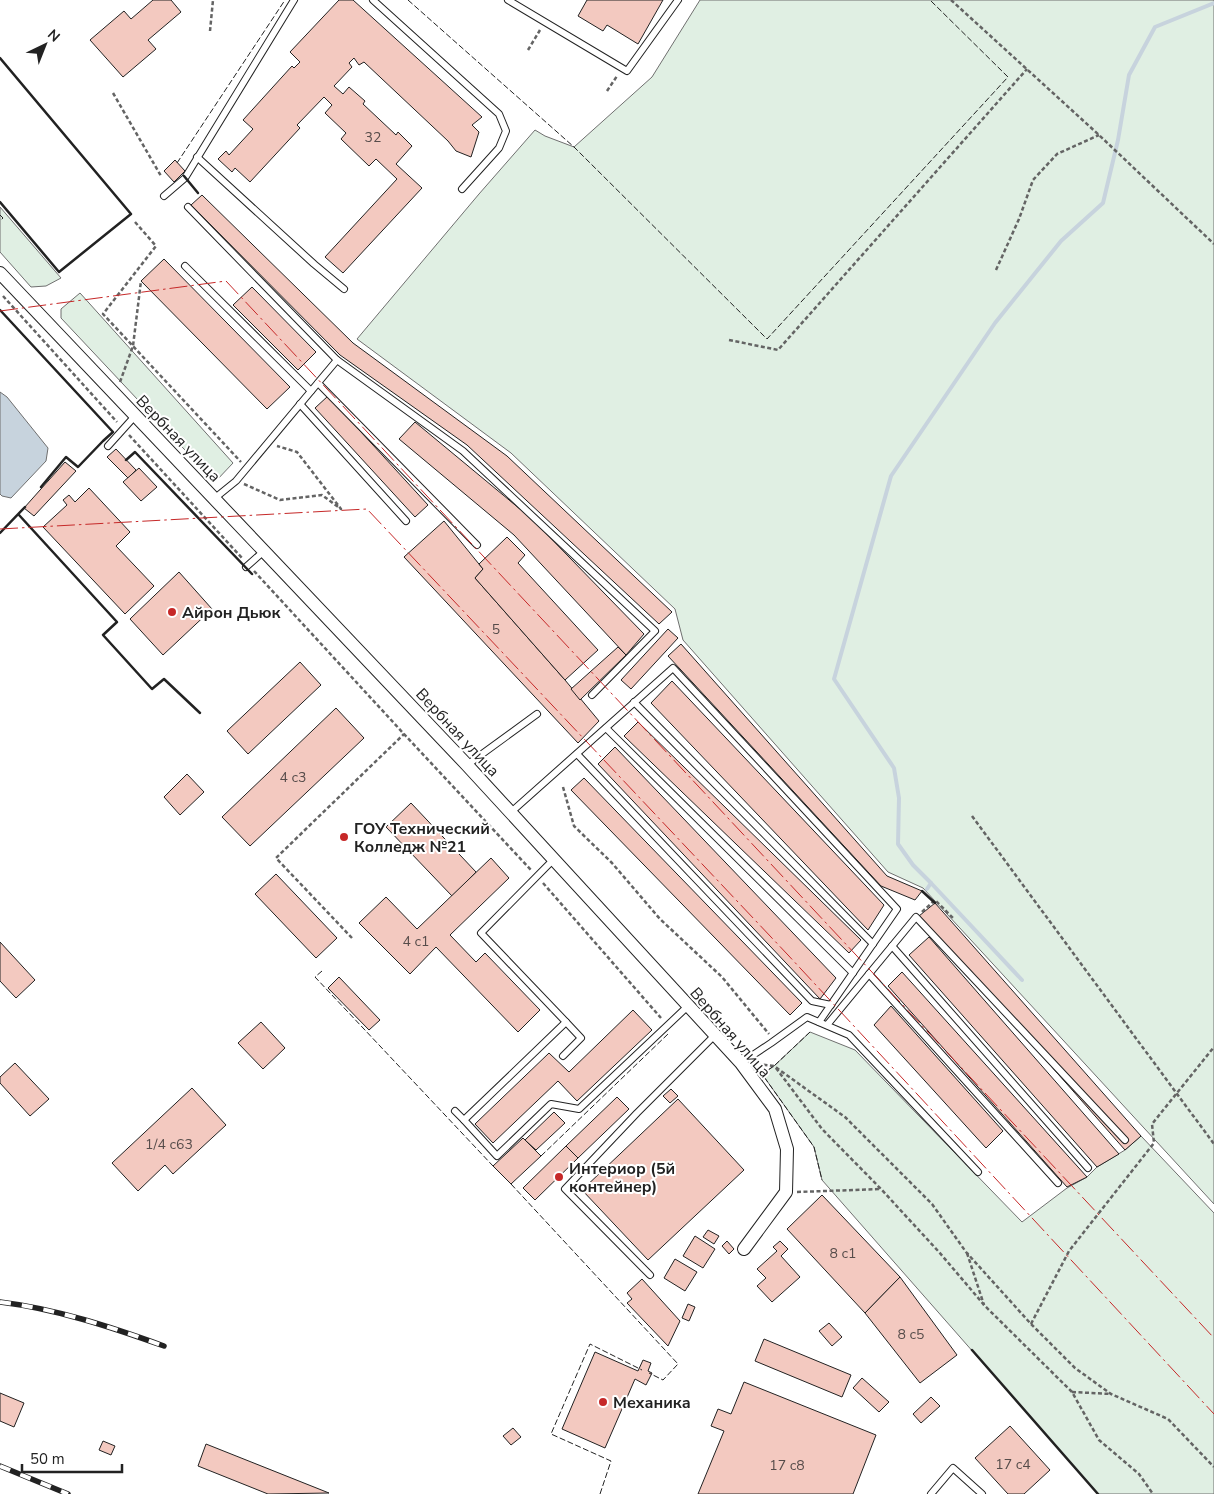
<svg xmlns="http://www.w3.org/2000/svg" width="1214" height="1494" font-family="'Nunito Sans',sans-serif">
  <style>
    .green { fill: #e0efe3; stroke: #6f6f6f }
    .water { fill: #c7d3dd; stroke: #6f6f6f }
    .lines { fill: none; stroke-linecap: round; stroke-linejoin: round }
    .stream { stroke: #c7d3dd; stroke-width: 4 }
    .building { fill: #f3c9c0; stroke: #222 }
    .lane-casing { stroke: #222; stroke-width: 8 }
    .street-casing { stroke: #222; stroke-width: 14 }
    .path { stroke: #646464; stroke-width: 2.5; stroke-dasharray: 4 2.5; stroke-linecap: butt }
    .lane { stroke: #fff; stroke-width: 6 }
    .street { stroke: #fff; stroke-width: 12 }
    .rail-casing { stroke: #222; stroke-width: 5.5 }
    .rail { stroke: #fff; stroke-width: 4; stroke-dasharray: 11; stroke-linecap: butt }
    .fence { stroke: #222; stroke-width: 1; stroke-dasharray: 6 2.5; stroke-linecap: butt }
    .wall { stroke: #222; stroke-width: 2.5 }
    .power { stroke: #c62828; stroke-width: 1; stroke-dasharray: 18 4 2.5 4; stroke-linecap: butt }
    .poi-dot { fill: #c62828; stroke: #fff; stroke-width: 2 }
    .labels { text-anchor: middle; stroke-width: 4; stroke-linejoin: round; paint-order: stroke }
    .number-label { font-size: 14px; fill: #564c4a }
    .street-label { font-size: 16px; fill: #222; stroke: #fff }
    .poi-label { font-size: 16px; font-weight: bold; fill: #222; stroke: #fff; text-anchor: start }
  </style>
  <rect width="100%" height="100%" fill="#fff"/>
  <g class="green">
    <polygon points="700,0 1214,0 1214,1204 923,888 888,872 683,640 675,609 511,453 357,339 479,194 535,130 545,136 574,147 652,77"/>
    <polygon points="0,207 61,278 46,286 31,287 0,252"/>
    <polygon points="80,293 233,463 215,482 61,318 61,309"/>
    <polygon points="810,1032 855,1050 1022,1222 1067,1188 1087,1177 1097,1167 1125,1150 1141,1136 1214,1213 1214,1494 1098,1494 822,1180 814,1147 762,1074 774,1066"/>
  </g>
  <polygon class="water" points="0,392 7,397 48,448 46,461 11,498 2,496 0,494"/>
  <g class="lines">
    <g class="stream">
      <polyline points="931,883 1022,980"/>
      <polyline points="927,889 931,883 913,865 898,844 899,798 894,768 834,679 891,476 995,323 1061,241 1103,203 1118,140 1129,75 1155,27 1214,3"/>
    </g>
  </g>
  <g class="building">
    <polygon points="153,0 171,0 181,12 148,40 156,49 123,77 90,40 124,11 131,19"/>
    <polygon points="339,0 353,0 482,117 472,125 479,132 471,157 456,151 448,141 364,62 359,65 354,58 349,63 352,67 334,86 343,94 349,87 365,101 363,104 396,135 398,132 412,146 396,164 422,188 343,273 325,257 397,179 376,159 369,166 341,139 346,133 325,113 332,105 324,97 297,125 300,128 250,182 235,168 232,172 218,159 226,151 229,155 253,129 243,120 292,66 294,68 300,62 290,52"/>
    <polygon points="587,0 663,0 638,44 607,25 603,31 578,16"/>
    <polygon points="175,160 185,171 174,182 164,171"/>
    <polygon points="202,195 353,343 507,456 672,612 659,624 467,445 340,355 191,205"/>
    <polygon points="164,259 290,387 267,409 141,281"/>
    <polygon points="252,287 316,352 298,370 233,305"/>
    <polygon points="328,396 428,505 415,517 315,408"/>
    <polygon points="415,422 532,519 644,634 626,655 514,535 399,439"/>
    <polygon points="116,449 136,470 128,478 107,457"/>
    <polygon points="65,462 76,471 34,516 24,508"/>
    <polygon points="139,468 157,487 141,501 123,482"/>
    <polygon points="89,488 130,532 116,546 154,586 125,614 43,527 67,505 63,500 69,495 75,502"/>
    <polygon points="444,521 483,569 475,578 565,680 599,721 578,743 404,557"/>
    <polygon points="507,537 525,555 518,563 598,650 565,680 475,578 483,569 479,564"/>
    <polygon points="179,572 212,609 163,655 130,619"/>
    <polygon points="668,629 678,638 631,689 621,680"/>
    <polygon points="681,644 887,876 922,891 915,900 881,886 668,656"/>
    <polygon points="618,647 626,655 580,700 571,689"/>
    <polygon points="300,662 321,685 248,754 227,731"/>
    <polygon points="672,681 884,905 868,930 651,703"/>
    <polygon points="336,708 364,738 250,846 222,817"/>
    <polygon points="638,722 861,940 849,953 624,736"/>
    <polygon points="615,747 836,978 820,999 598,764"/>
    <polygon points="187,774 204,792 180,815 164,797"/>
    <polygon points="584,778 802,1003 790,1015 571,790"/>
    <polygon points="411,803 476,872 452,896 386,827"/>
    <polygon points="491,858 509,878 450,935 476,962 485,953 540,1010 518,1032 436,947 410,974 359,923 386,897 417,929"/>
    <polygon points="276,874 337,938 316,958 255,894"/>
    <polygon points="935,903 1141,1136 1125,1150 919,916"/>
    <polygon points="929,937 1119,1154 1097,1167 909,955"/>
    <polygon points="0,942 35,980 16,998 0,981"/>
    <polygon points="902,972 1087,1177 1067,1187 888,986"/>
    <polygon points="339,977 380,1020 369,1030 328,988"/>
    <polygon points="891,1006 1003,1131 986,1148 874,1025"/>
    <polygon points="633,1010 652,1030 577,1101 558,1081 493,1143 475,1124 549,1053 569,1072"/>
    <polygon points="261,1022 285,1048 263,1069 238,1043"/>
    <polygon points="15,1063 49,1099 30,1116 0,1083 0,1077"/>
    <polygon points="192,1088 226,1125 173,1174 165,1165 138,1191 112,1163"/>
    <polygon points="671,1089 678,1096 670,1103 663,1096"/>
    <polygon points="617,1097 629,1109 578,1158 566,1146"/>
    <polygon points="678,1099 744,1170 648,1260 582,1190"/>
    <polygon points="554,1112 565,1123 536,1150 525,1140"/>
    <polygon points="523,1138 541,1156 511,1184 493,1166"/>
    <polygon points="566,1146 578,1158 535,1200 523,1188"/>
    <polygon points="822,1195 900,1277 865,1313 787,1229"/>
    <polygon points="708,1230 719,1236 714,1244 703,1237"/>
    <polygon points="695,1236 715,1249 703,1268 683,1256"/>
    <polygon points="727,1241 734,1249 729,1254 722,1246"/>
    <polygon points="780,1241 788,1249 781,1256 800,1277 772,1302 757,1286 766,1278 757,1269 777,1251 773,1247"/>
    <polygon points="675,1259 697,1272 685,1291 664,1278"/>
    <polygon points="900,1277 957,1355 920,1383 865,1313"/>
    <polygon points="642,1279 680,1321 668,1346 627,1303 632,1299 627,1293"/>
    <polygon points="688,1304 695,1307 689,1321 682,1318"/>
    <polygon points="829,1323 842,1337 832,1346 819,1331"/>
    <polygon points="764,1339 851,1375 842,1397 755,1361"/>
    <polygon points="595,1352 638,1371 643,1360 651,1363 648,1371 652,1373 646,1385 635,1379 605,1448 562,1429"/>
    <polygon points="862,1378 889,1402 879,1412 853,1388"/>
    <polygon points="744,1382 876,1435 853,1494 698,1494 724,1431 711,1426 718,1409 731,1414"/>
    <polygon points="0,1393 24,1403 14,1427 0,1421"/>
    <polygon points="931,1397 940,1406 921,1423 913,1414"/>
    <polygon points="1010,1426 1050,1470 1024,1494 1008,1494 975,1458"/>
    <polygon points="513,1428 521,1437 511,1445 503,1436"/>
    <polygon points="103,1441 115,1446 111,1455 99,1450"/>
    <polygon points="206,1444 329,1493 268,1494 198,1466"/>
  </g>
  <g class="lines">
    <defs>
      <g id="lane">
        <polyline points="373,0 499,114 506,131 499,148 462,189"/>
        <polyline points="508,0 627,71 678,0"/>
        <polyline points="197,157 314,264 344,289"/>
        <polyline points="164,196 185,178 294,0"/>
        <polyline points="188,207 337,360"/>
        <polyline points="185,266 311,391"/>
        <polyline points="318,383 477,545"/>
        <polyline points="300,404 406,521"/>
        <polyline points="108,446 135,416"/>
        <polyline points="215,498 236,481 337,360 463,451 655,631 592,695"/>
        <polyline points="246,567 264,551"/>
        <polyline points="634,702 873,944"/>
        <polyline points="606,728 853,973"/>
        <polyline points="577,754 812,1001 831,1005"/>
        <polyline points="467,765 537,714"/>
        <polyline points="510,813 673,668 897,909 819,1022"/>
        <polyline points="553,860 481,933 566,1022 464,1120 497,1156 551,1104 579,1109 688,1006"/>
        <polyline points="892,946 1088,1168"/>
        <polyline points="869,974 1058,1183"/>
        <polyline points="827,1025 916,917 1125,1140"/>
        <polyline points="563,1056 581,1038 566,1022"/>
        <polyline points="741,1063 771,1043 807,1017 849,1035 978,1172"/>
        <polyline points="455,1111 464,1120"/>
        <polyline points="650,1275 565,1189 637,1113 715,1035"/>
        <polyline points="931,1494 953,1468 982,1494"/>
      </g>
      <polyline id="street" points="0,273 467,765 741,1063 775,1109 787,1149 786,1192 744,1249"/>
    </defs>
    <use href="#lane" class="lane-casing"/>
    <use href="#street" class="street-casing"/>
    <g class="path">
      <polyline points="951,0 1099,135 1214,244"/>
      <polyline points="210,31 213,0"/>
      <polyline points="528,50 540,30"/>
      <polyline points="607,91 617,76"/>
      <polyline points="113,93 161,176"/>
      <polyline points="135,222 156,246 103,314 241,462"/>
      <polyline points="996,270 1019,219 1033,180 1057,154 1099,135"/>
      <polyline points="3,296 117,422"/>
      <polyline points="729,340 778,350 1027,69"/>
      <polyline points="120,382 133,346 141,281"/>
      <polyline points="129,435 242,558"/>
      <polyline points="244,484 280,500 322,495 341,509 297,452 277,446"/>
      <polyline points="254,571 404,734 531,870"/>
      <polyline points="563,787 574,826 612,863 660,919 722,977 769,1034"/>
      <polyline points="972,816 1214,1144"/>
      <polyline points="543,883 661,1018"/>
      <polyline points="922,912 935,900 953,918 954,916"/>
      <polyline points="352,938 276,858 404,734"/>
      <polyline points="757,1064 774,1066 845,1117 932,1204 966,1252 1031,1324 1075,1368 1111,1394 1168,1419 1214,1467"/>
      <polyline points="776,1068 822,1129 881,1189 939,1252 985,1306 1072,1392 1099,1440 1139,1474 1153,1494"/>
      <polyline points="797,1192 881,1189"/>
      <polyline points="967,1253 984,1305"/>
      <polyline points="1031,1324 1069,1251 1154,1143 1152,1124 1214,1047"/>
      <polyline points="1072,1392 1111,1394"/>
    </g>
    <use href="#lane" class="lane"/>
    <use href="#street" class="street"/>
    <defs>
      <g id="rail">
        <path d="M0,1302C57,1309 111,1327 164,1346"/>
        <polyline points="0,1466 68,1494"/>
      </g>
    </defs>
    <use href="#rail" class="rail-casing"/>
    <use href="#rail" class="rail"/>
    <g class="fence">
      <polyline points="408,0 574,147 767,339 1008,77 930,0"/>
      <polyline points="177,163 285,0"/>
      <polyline points="0,215 3,218 0,221"/>
      <polyline points="322,971 315,977 493,1166"/>
      <polyline points="810,1032 774,1066 762,1074 814,1147 822,1180"/>
      <polyline points="541,1156 668,1034"/>
      <polyline points="511,1184 678,1364 663,1380 649,1373"/>
      <polyline points="600,1494 611,1461 551,1434 590,1344 642,1370"/>
    </g>
    <g class="wall">
      <polyline points="0,58 131,214 59,272 0,202"/>
      <polyline points="184,176 198,193"/>
      <polyline points="0,310 113,432 103,441 78,467 66,457 41,487"/>
      <polyline points="126,460 135,452 252,574"/>
      <polyline points="19,515 117,622 103,635 152,689 164,679 200,713"/>
      <polyline points="0,533 25,507"/>
      <polyline points="922,891 935,903"/>
      <polyline points="972,1350 1098,1494"/>
    </g>
    <g class="power">
      <polyline points="0,311 226,281 1214,1338"/>
      <polyline points="0,529 367,509 788,955 1214,1414"/>
    </g>
  </g>
  <g class="poi-dot">
    <circle cx="172" cy="612" r="5"/>
    <circle cx="344" cy="837" r="5"/>
    <circle cx="559" cy="1177" r="5"/>
    <circle cx="603" cy="1402" r="5"/>
  </g>
  <g class="labels">
    <g class="number-label">
      <text x="373" y="142">32</text>
      <text x="496" y="634">5</text>
      <text x="293" y="782">4 с3</text>
      <text x="416" y="946">4 с1</text>
      <text x="169" y="1149">1/4 с63</text>
      <text x="843" y="1258">8 с1</text>
      <text x="911" y="1339">8 с5</text>
      <text x="1013" y="1469">17 с4</text>
      <text x="787" y="1470">17 с8</text>
    </g>
    <g class="street-label">
      <text transform="translate(179 438) rotate(46)" y="6">Вербная улица</text>
      <text transform="translate(458 732) rotate(47)" y="6">Вербная улица</text>
      <text transform="translate(731 1032) rotate(49)" y="6">Вербная улица</text>
    </g>
    <g class="poi-label">
      <text x="182" y="618">Айрон Дьюк</text>
      <text x="354" y="834">ГОУ Технический<tspan x="354" dy="18">Колледж №21</tspan></text>
      <text x="569" y="1174">Интериор (5й<tspan x="569" dy="18">контейнер)</tspan></text>
      <text x="613" y="1408">Механика</text>
    </g>
  </g>
  <g transform="translate(45 45) rotate(43)" stroke="#ffffff" stroke-width="4" paint-order="stroke">
  <path d="M0-4L9 19L0 12L-9 19Z" fill="#222222"/>
  <text y="-8" font-size="14" font-weight="bold" text-anchor="middle" fill="#222222">N</text>
  </g>
  <path d="M22 1464v8h100v-8" fill="none" stroke="#222222" stroke-width="2.5"/>
  <text x="30" y="1464" font-size="15" fill="#222222" stroke="#ffffff" stroke-width="4" paint-order="stroke">50 m</text>
</svg>
